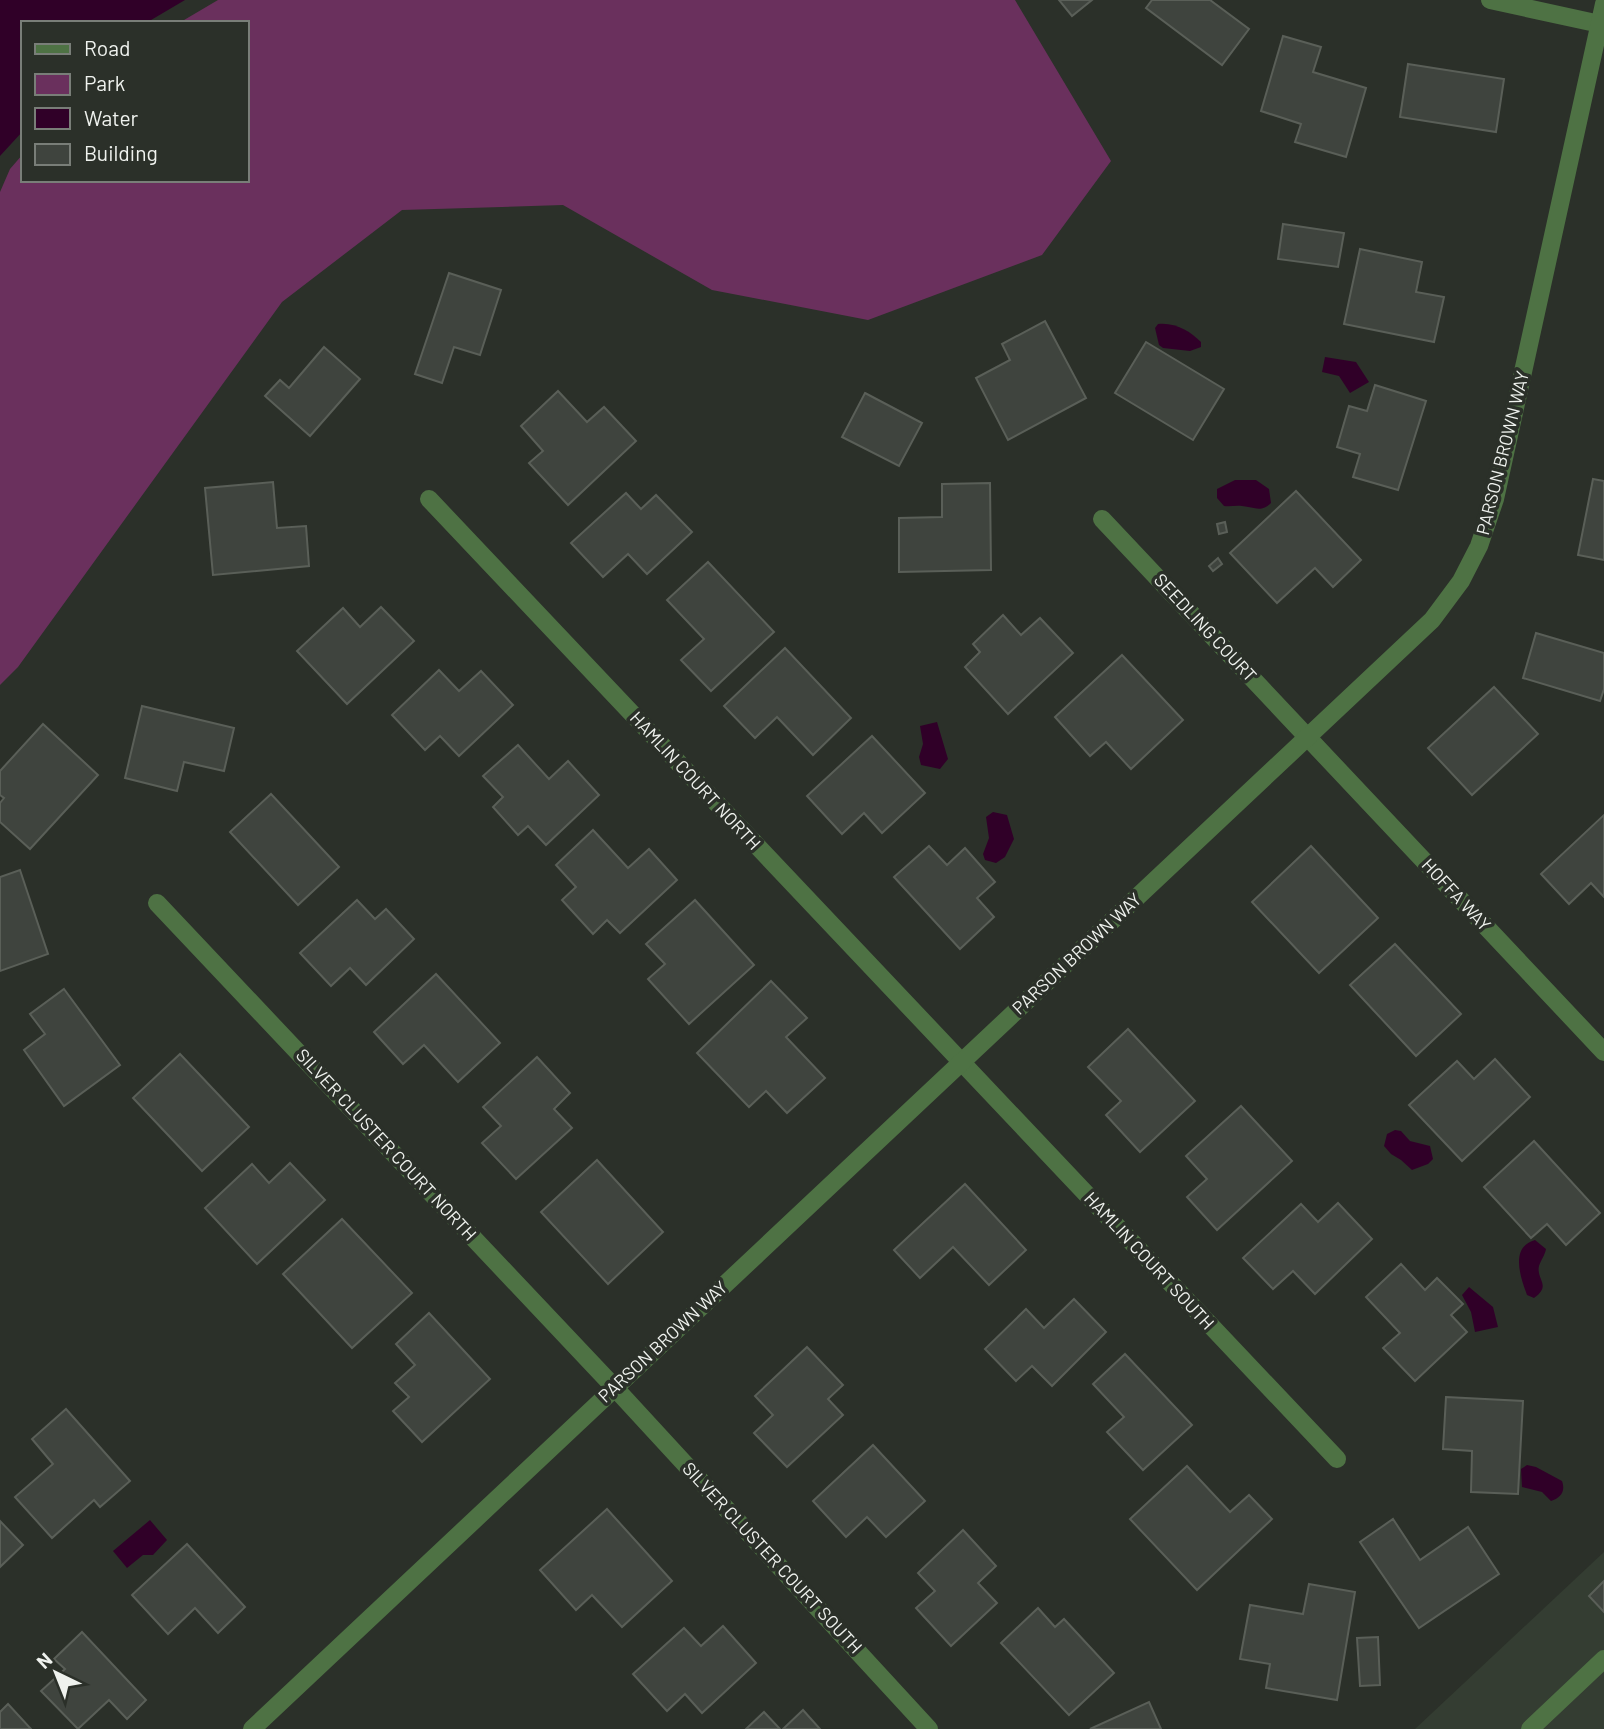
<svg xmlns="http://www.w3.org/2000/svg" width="1604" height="1729" font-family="Barlow,sans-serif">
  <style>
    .built { fill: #343d32 }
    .green { fill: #6a305d }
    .water { fill: #300028 }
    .building { fill: #3f443e; stroke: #5a5f58; stroke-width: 2 }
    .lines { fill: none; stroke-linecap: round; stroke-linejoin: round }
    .minor { stroke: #4e7244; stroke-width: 18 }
    .labels { text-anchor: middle; stroke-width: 7; stroke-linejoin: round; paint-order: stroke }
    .street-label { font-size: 18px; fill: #eff2ee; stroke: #2b3029 }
  </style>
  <rect width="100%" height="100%" fill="#2b3029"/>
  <polygon class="built" points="1604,1552 1604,1729 1415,1729"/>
  <polygon class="green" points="218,0 1015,0 1111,161 1042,255 868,320 712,290 563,205 402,210 282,302 18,667 0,685 0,192 10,169 23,154 23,180 247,180 247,23 179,23"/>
  <g class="water">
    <polygon points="0,0 185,0 146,23 23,23 23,131 0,156"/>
    <path d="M1158,324C1175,322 1190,331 1201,342V347L1190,351L1163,348L1159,345L1155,328Z"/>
    <polygon points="1325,357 1356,362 1369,382 1350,393 1339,376 1322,372"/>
    <path d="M1235,480H1256L1269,489L1271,503C1261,513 1254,507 1242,506C1236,505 1230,507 1224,506L1217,498V489Z"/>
    <polygon points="937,722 948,759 940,769 921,765 919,757 923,744 920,726"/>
    <polygon points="993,812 1007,815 1014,839 1005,857 996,863 985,860 983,854 989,838 986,817"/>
    <polygon points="1395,1130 1401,1131 1410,1141 1430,1146 1433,1159 1428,1164 1412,1170 1401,1160 1391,1154 1384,1146 1387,1134"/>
    <path d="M1535,1240L1546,1249C1545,1255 1541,1260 1539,1266C1536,1280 1552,1285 1534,1298L1527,1295C1520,1276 1510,1247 1535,1240Z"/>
    <polygon points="1469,1287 1493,1307 1498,1327 1475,1332 1471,1312 1462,1295"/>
    <path d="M1527,1465L1536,1467L1562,1481C1566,1492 1560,1498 1551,1501L1542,1492L1522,1487L1521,1469Z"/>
    <polygon points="150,1520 167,1540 153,1555 143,1555 127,1568 113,1551"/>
  </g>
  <g class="building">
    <polygon points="1059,0 1092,0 1072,16"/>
    <polygon points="1152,0 1210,0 1249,29 1222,65 1146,8"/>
    <polygon points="1283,36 1321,47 1313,72 1366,88 1346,157 1295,142 1301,124 1261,111"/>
    <polygon points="1408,64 1504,79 1496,132 1400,117"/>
    <polygon points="1283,224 1344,233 1338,267 1278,259"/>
    <polygon points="1360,249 1422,262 1416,292 1444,297 1434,342 1344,324"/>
    <polygon points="449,273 501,290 480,355 454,347 442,383 415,374"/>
    <polygon points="1045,321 1086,398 1008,440 976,378 1010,360 1002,344"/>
    <polygon points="1146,342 1224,389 1193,440 1115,393"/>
    <polygon points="324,347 360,379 310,436 265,396 280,380 289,388"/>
    <polygon points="1375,385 1426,401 1398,490 1353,477 1360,454 1337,447 1349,406 1367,411"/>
    <polygon points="558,391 587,422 604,407 636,441 568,505 529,463 543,451 521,426"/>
    <polygon points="865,393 922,423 899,466 842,437"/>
    <polygon points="1593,479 1604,481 1604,560 1578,555"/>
    <polygon points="273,482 277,528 306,526 309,566 213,575 205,488"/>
    <polygon points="990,483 991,570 899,572 899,518 942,517 942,484"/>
    <polygon points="1296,491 1361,560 1333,587 1315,568 1277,603 1230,553"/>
    <polygon points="626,493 641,509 656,495 692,532 647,574 628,554 603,577 571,543"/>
    <polygon points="1225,522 1227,532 1219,534 1217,524"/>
    <polygon points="1218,558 1222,564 1213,571 1209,566"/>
    <polygon points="708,562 774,632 711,691 681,660 704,639 667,600"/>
    <polygon points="381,607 414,641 347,704 297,651 343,608 360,627"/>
    <polygon points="1003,615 1021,635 1040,618 1073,653 1008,714 965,667 980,652 973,644"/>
    <polygon points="1536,633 1604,653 1604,689 1600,701 1523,678"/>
    <polygon points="785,648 851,718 813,755 777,717 755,738 724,706"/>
    <polygon points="1122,655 1183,720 1131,769 1106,742 1090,756 1055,717"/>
    <polygon points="439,670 459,691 481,671 513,705 459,756 440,736 425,750 392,715"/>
    <polygon points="1494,687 1538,734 1472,795 1428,748"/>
    <polygon points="142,706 234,728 224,771 184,762 177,791 125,778"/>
    <polygon points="43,724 98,775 30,849 0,822 0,803 4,798 0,795 0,771"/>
    <polygon points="872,736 925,793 882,833 864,813 842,834 807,796"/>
    <polygon points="518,745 549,779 568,761 599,795 546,845 528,826 518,835 493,807 503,797 483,776"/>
    <polygon points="271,794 339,867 298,905 230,832"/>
    <polygon points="1604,815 1604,897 1591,883 1569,904 1541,874"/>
    <polygon points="593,830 628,868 649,849 677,880 620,933 607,920 593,934 562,900 576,887 556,865"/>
    <polygon points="929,846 947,865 965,848 995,882 977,898 994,917 960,949 894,877"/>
    <polygon points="1311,846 1378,918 1319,973 1252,902"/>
    <polygon points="20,870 48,954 0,971 0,877"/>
    <polygon points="357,900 375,919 386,909 414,939 366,985 350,968 331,986 300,953"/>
    <polygon points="695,900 754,965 689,1024 648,979 665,964 646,944"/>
    <polygon points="1395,944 1461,1014 1416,1056 1350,985"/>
    <polygon points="436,974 500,1043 458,1082 424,1045 403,1064 374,1032"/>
    <polygon points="771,981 807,1018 786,1037 825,1078 787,1113 766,1091 749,1107 697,1053"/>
    <polygon points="64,989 120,1065 64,1106 24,1050 45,1034 30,1014"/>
    <polygon points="1128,1029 1195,1101 1140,1152 1106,1115 1121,1101 1088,1067"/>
    <polygon points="180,1054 249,1127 202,1171 133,1098"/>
    <polygon points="537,1057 570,1093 554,1109 572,1128 516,1179 482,1143 501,1126 483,1107"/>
    <polygon points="1495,1059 1530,1097 1462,1161 1409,1105 1457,1061 1474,1079"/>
    <polygon points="1241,1106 1292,1161 1217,1230 1187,1197 1207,1179 1186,1156"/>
    <polygon points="1534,1141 1600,1213 1566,1245 1547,1224 1531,1238 1484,1187"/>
    <polygon points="597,1160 663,1232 608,1284 541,1212"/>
    <polygon points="290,1163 325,1200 257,1264 205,1208 252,1164 269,1183"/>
    <polygon points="965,1184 1026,1250 989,1285 953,1247 920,1278 894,1250"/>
    <polygon points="1338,1203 1372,1239 1315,1294 1293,1271 1273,1289 1243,1258 1301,1204 1318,1222"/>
    <polygon points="342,1219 412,1293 352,1348 283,1274"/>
    <polygon points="1401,1264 1425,1290 1437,1278 1463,1304 1451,1315 1467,1332 1415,1381 1383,1348 1400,1333 1366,1297"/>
    <polygon points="1074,1299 1106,1332 1052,1386 1032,1366 1016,1381 985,1349 1026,1309 1044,1328"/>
    <polygon points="429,1313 490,1379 422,1442 393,1411 409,1397 395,1383 415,1365 396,1344"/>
    <polygon points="807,1347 843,1385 828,1399 843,1415 787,1467 754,1433 773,1415 755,1396"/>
    <polygon points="1125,1354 1192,1425 1143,1470 1107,1432 1124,1417 1093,1384"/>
    <polygon points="1446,1397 1523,1401 1518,1494 1471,1492 1472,1451 1443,1449"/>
    <polygon points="66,1409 130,1481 100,1507 94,1500 52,1538 15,1497 53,1464 32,1439"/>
    <polygon points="873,1445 925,1501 886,1537 867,1517 846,1537 813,1501"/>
    <polygon points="1187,1466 1230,1512 1249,1495 1272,1519 1197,1590 1130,1519"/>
    <polygon points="607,1509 672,1581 622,1627 592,1595 576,1610 540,1570"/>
    <polygon points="1393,1519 1420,1560 1468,1527 1499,1574 1419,1628 1360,1542"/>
    <polygon points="0,1521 23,1545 0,1567"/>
    <polygon points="963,1530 996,1566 978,1583 997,1603 951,1646 916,1608 935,1591 918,1573"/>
    <polygon points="187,1544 245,1607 218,1633 195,1608 168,1634 132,1595"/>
    <polygon points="1604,1581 1604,1612 1589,1596"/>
    <polygon points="1309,1584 1355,1592 1337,1700 1266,1688 1270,1664 1240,1659 1250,1605 1303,1614"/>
    <polygon points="1038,1608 1055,1627 1064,1619 1114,1673 1069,1715 1001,1643"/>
    <polygon points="723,1626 756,1663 702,1713 685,1694 667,1711 633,1674 684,1628 701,1646"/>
    <polygon points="82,1632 146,1700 127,1719 109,1700 78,1729 41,1691 65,1669 54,1659"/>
    <polygon points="1378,1637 1380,1685 1360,1686 1357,1638"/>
    <polygon points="1149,1702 1161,1729 1090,1729"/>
    <polygon points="8,1704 31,1729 0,1729 0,1712"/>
    <polygon points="803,1710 820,1729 783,1729"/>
    <polygon points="764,1712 780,1729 746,1729"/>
  </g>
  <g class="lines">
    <g class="minor">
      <polyline points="1490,0 1600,24"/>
      <polyline points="429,499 1337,1459"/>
      <polyline points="1102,519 1604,1052"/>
      <polyline points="157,903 615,1388 929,1729"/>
      <polyline points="252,1729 1432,620 1461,581 1479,546 1495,499 1604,4"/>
      <polyline points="1530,1729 1604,1659"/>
    </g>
  </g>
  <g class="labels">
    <g class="street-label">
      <text transform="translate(1503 453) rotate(-76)" y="6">PARSON BROWN WAY</text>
      <text transform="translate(1205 628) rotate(47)" y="6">SEEDLING COURT</text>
      <text transform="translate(695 781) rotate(47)" y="6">HAMLIN COURT NORTH</text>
      <text transform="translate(1456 895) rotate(47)" y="6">HOFFA WAY</text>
      <text transform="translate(1077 954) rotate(-43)" y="6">PARSON BROWN WAY</text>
      <text transform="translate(386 1145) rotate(47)" y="6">SILVER CLUSTER COURT NORTH</text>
      <text transform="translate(1149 1261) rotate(47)" y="6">HAMLIN COURT SOUTH</text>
      <text transform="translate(663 1342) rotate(-43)" y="6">PARSON BROWN WAY</text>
      <text transform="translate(772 1558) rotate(47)" y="6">SILVER CLUSTER COURT SOUTH</text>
    </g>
  </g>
  <rect x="21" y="21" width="228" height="161" fill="#2b3029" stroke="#797e78" stroke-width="2"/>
  <rect x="35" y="44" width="35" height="10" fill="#4e7244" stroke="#797e78" stroke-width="2"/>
  <text x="84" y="56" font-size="21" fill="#eff2ee">Road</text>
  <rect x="35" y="74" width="35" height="21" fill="#6a305d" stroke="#797e78" stroke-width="2"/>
  <text x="84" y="91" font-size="21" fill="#eff2ee">Park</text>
  <rect x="35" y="108" width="35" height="21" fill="#300028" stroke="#797e78" stroke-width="2"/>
  <text x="84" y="126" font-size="21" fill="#eff2ee">Water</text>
  <rect x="35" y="144" width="35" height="21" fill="#3f443e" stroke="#797e78" stroke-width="2"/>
  <text x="84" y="161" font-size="21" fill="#eff2ee">Building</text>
  <g transform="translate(56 1673) rotate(317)" stroke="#2b3029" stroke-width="5" paint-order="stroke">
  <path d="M0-5L12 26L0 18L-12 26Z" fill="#eff2ee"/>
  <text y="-10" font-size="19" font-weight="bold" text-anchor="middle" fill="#eff2ee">N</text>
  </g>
</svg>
